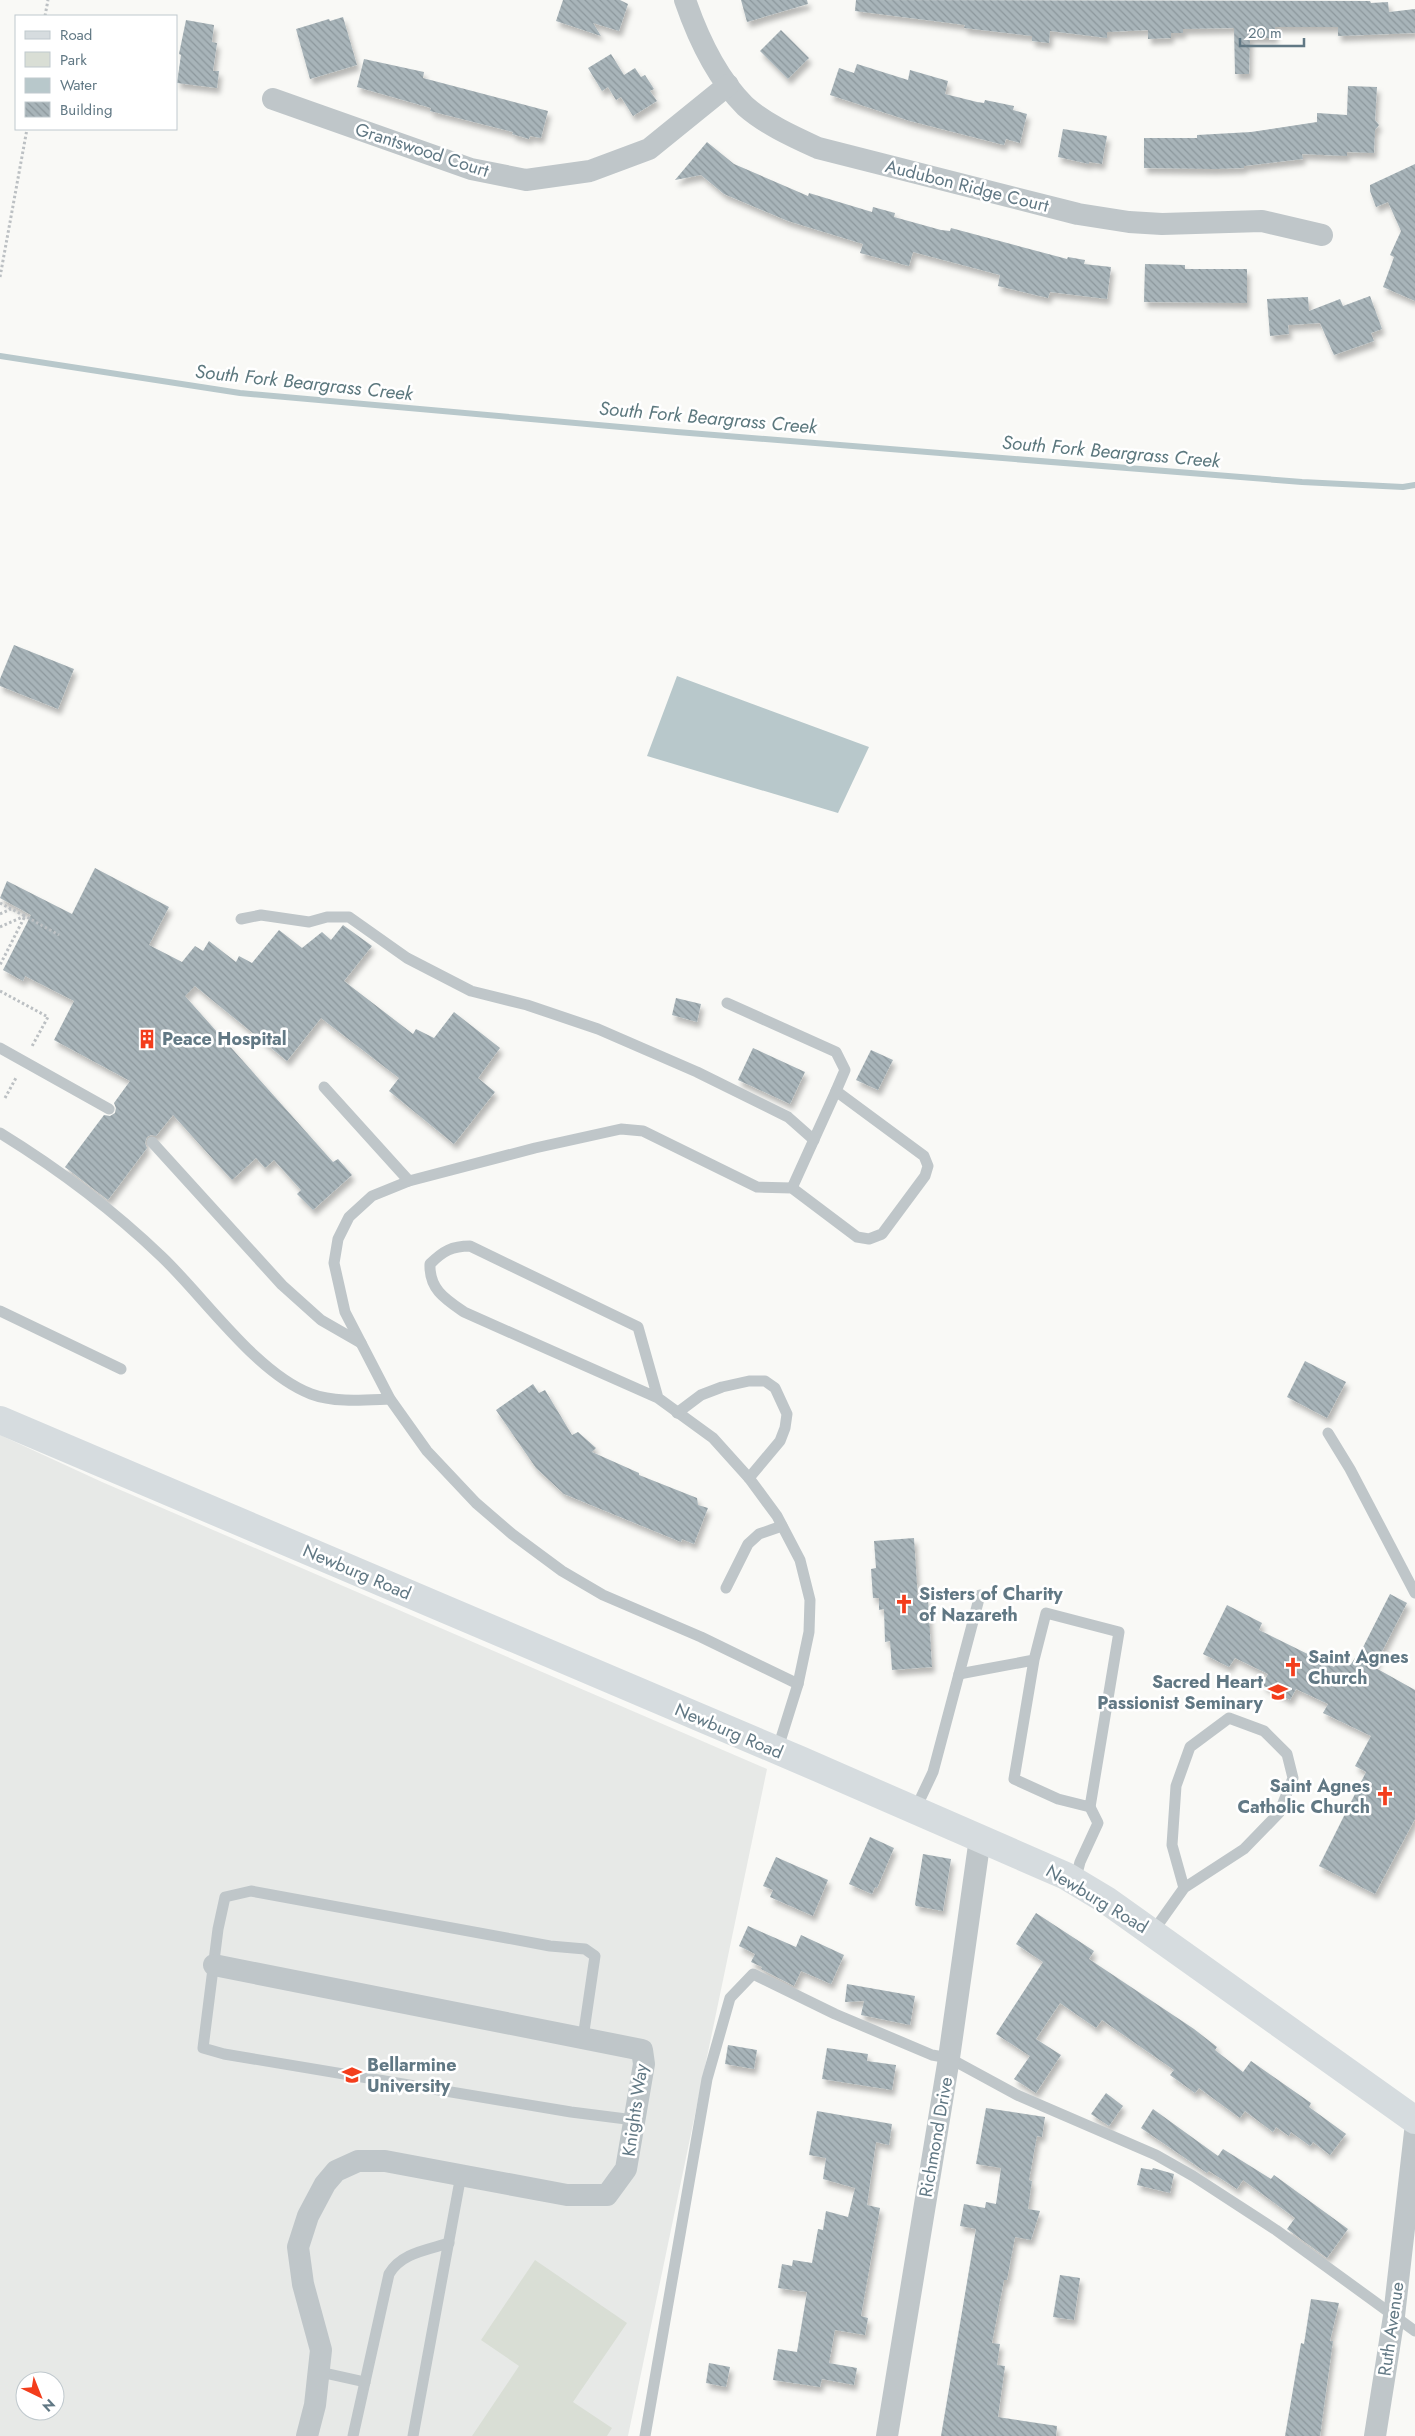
<svg xmlns="http://www.w3.org/2000/svg" width="1415" height="2436" font-family="Jost,sans-serif">
  <style>
    .built { fill: #e7e9e7; fill-rule: evenodd }
    .park { fill: #d9ded5 }
    .water { fill: #b8c8cb }
    .lines { fill: none; stroke-linecap: round; stroke-linejoin: round }
    .stream { stroke: #b8c8cb; stroke-width: 6 }
    .building { fill: url(#building-back-hatch); filter: url(#shadow) }
    .path { stroke: #bcc0c3; stroke-width: 3; stroke-dasharray: 2.5 2.5; stroke-linecap: butt }
    .service { stroke: #bfc6c9; stroke-width: 11 }
    .minor { stroke: #bfc6c9; stroke-width: 22 }
    .secondary { stroke: #d6dcdf; stroke-width: 28 }
    .labels { text-anchor: middle; stroke-width: 5; stroke-linejoin: round; paint-order: stroke }
    .street-label { font-size: 18px; fill: #617884; stroke: #fff }
    .poi-label { font-size: 18px; font-weight: bold; fill: #617884; stroke: #fff; text-anchor: start }
    .water-label { font-size: 19px; font-style: italic; fill: #5c787e; stroke: #fff }
  </style>
  <defs>
    <pattern id="building-back-hatch" width="6" height="6" patternUnits="userSpaceOnUse" patternTransform="scale(1.25)"><rect width="6" height="6" fill="#a8b4b9"/><path d="M-1 5l2 2M0 0l6 6M5-1l2 2" fill="none" stroke="#8c979c"/></pattern>
    <filter id="shadow"><feDropShadow dx="3" dy="5.5" stdDeviation="2.5" flood-color="#0004"/></filter>
  </defs>
  <rect width="100%" height="100%" fill="#f9f9f6"/>
  <path class="built" d="M0,1435L102,1482L767,1769L628,2436H0ZM25,2381H55V2411H25Z"/>
  <polygon class="park" points="535,2260 627,2323 573,2402 612,2428 607,2436 472,2436 519,2366 481,2340"/>
  <polygon class="water" points="677,676 869,747 838,813 647,756"/>
  <g class="lines">
    <polyline class="stream" points="0,356 240,393 677,432 1302,482 1403,487 1415,485"/>
  </g>
  <g class="building">
    <polygon points="563,0 620,0 628,4 619,31 593,23 601,36 556,21"/>
    <polygon points="741,0 807,0 808,4 747,22"/>
    <polygon points="856,0 1370,1 1371,3 1388,2 1389,12 1415,9 1415,33 1338,36 1338,27 1275,27 1275,38 1250,38 1249,74 1235,74 1234,28 1183,29 1183,33 1171,33 1171,38 1148,39 1148,30 1107,32 1107,38 1050,31 1049,43 1032,41 1032,36 964,28 965,25 855,11"/>
    <polygon points="343,17 357,65 310,79 296,29 329,19 330,21"/>
    <polygon points="186,20 214,25 212,42 217,43 213,71 219,71 217,88 177,83 181,55 179,54"/>
    <polygon points="781,30 809,58 788,79 760,51"/>
    <polygon points="611,54 624,75 635,68 641,77 645,75 654,89 650,91 657,101 633,116 621,97 616,100 608,87 602,91 588,68"/>
    <polygon points="364,59 424,72 423,78 548,111 541,138 530,136 529,139 512,134 513,132 430,111 431,108 357,87"/>
    <polygon points="857,64 908,80 910,70 948,81 945,94 977,102 984,103 985,100 1014,106 1013,110 1027,114 1020,143 1006,139 1004,145 910,121 830,95 839,68 854,73"/>
    <polygon points="1348,86 1377,87 1375,120 1379,125 1375,130 1374,153 1347,152 1347,156 1302,154 1303,159 1244,166 1244,168 1214,169 1144,168 1144,138 1197,138 1197,135 1251,132 1317,122 1317,113 1347,115"/>
    <polygon points="1063,129 1107,136 1102,164 1089,162 1089,164 1058,157"/>
    <polygon points="707,142 734,164 808,196 809,193 872,212 873,207 895,213 894,217 941,230 950,231 951,228 1067,259 1068,257 1085,260 1084,264 1111,267 1107,299 1050,292 1048,298 998,286 1000,275 913,252 909,266 860,253 863,244 788,221 724,194 701,175 675,180"/>
    <polygon points="1415,164 1415,301 1383,287 1394,257 1390,255 1401,231 1388,202 1376,207 1370,191 1370,185"/>
    <polygon points="1145,264 1185,265 1185,269 1247,269 1247,303 1144,302"/>
    <polygon points="1370,296 1382,329 1371,333 1374,341 1334,355 1320,323 1288,325 1289,334 1270,336 1267,299 1308,297 1309,311 1340,299 1343,306"/>
    <polygon points="14,645 74,669 58,709 0,686 0,679"/>
    <polygon points="95,868 169,907 149,945 182,962 195,946 203,951 209,941 236,962 239,956 252,963 279,930 302,948 322,932 331,940 343,925 372,946 344,981 413,1034 416,1029 434,1038 454,1012 500,1048 478,1078 495,1092 454,1144 389,1091 399,1078 321,1018 287,1061 195,986 185,996 333,1162 338,1159 352,1175 313,1210 297,1194 301,1190 274,1160 265,1168 256,1158 232,1180 173,1115 156,1136 151,1135 147,1137 145,1143 147,1148 108,1200 65,1167 104,1115 110,1116 115,1113 116,1108 114,1103 130,1081 54,1040 74,1001 25,976 23,981 3,970 31,915 0,898 7,881 72,914"/>
    <polygon points="676,998 701,1004 697,1022 672,1015"/>
    <polygon points="753,1048 805,1072 790,1104 738,1080"/>
    <polygon points="871,1050 893,1060 878,1090 856,1080"/>
    <polygon points="1305,1361 1346,1382 1327,1418 1287,1397"/>
    <polygon points="533,1384 539,1393 545,1390 572,1435 578,1432 596,1448 592,1452 639,1473 639,1475 697,1498 698,1505 708,1508 694,1544 682,1539 681,1542 564,1494 536,1468 496,1410"/>
    <polygon points="914,1538 918,1600 928,1599 932,1667 892,1670 890,1641 885,1642 884,1609 879,1610 879,1598 873,1598 871,1569 876,1568 874,1541"/>
    <polygon points="1390,1594 1407,1603 1374,1667 1415,1690 1415,1819 1375,1894 1319,1866 1366,1772 1355,1766 1371,1736 1323,1713 1328,1704 1296,1689 1290,1700 1262,1685 1268,1674 1235,1658 1229,1667 1203,1654 1227,1605 1262,1623 1259,1630 1334,1667 1339,1658 1351,1664 1355,1658 1357,1659"/>
    <polygon points="870,1837 894,1848 877,1888 875,1887 872,1894 849,1884"/>
    <polygon points="923,1854 951,1859 943,1911 916,1906 915,1904"/>
    <polygon points="776,1857 828,1880 813,1916 770,1897 773,1890 763,1886"/>
    <polygon points="1036,1913 1094,1951 1089,1959 1194,2029 1217,2047 1215,2050 1243,2072 1251,2061 1311,2103 1309,2107 1346,2134 1330,2155 1313,2142 1310,2146 1291,2132 1289,2136 1276,2127 1273,2132 1245,2111 1240,2118 1199,2088 1195,2093 1170,2075 1174,2070 1102,2020 1096,2028 1060,2003 1036,2039 1061,2055 1036,2093 1014,2079 1030,2056 996,2034 1043,1962 1016,1944"/>
    <polygon points="748,1926 796,1947 801,1935 844,1955 831,1984 801,1971 794,1986 761,1969 762,1967 751,1962 755,1954 739,1946"/>
    <polygon points="847,1984 915,1996 910,2025 861,2015 864,2001 845,2002"/>
    <polygon points="728,2045 757,2050 754,2069 725,2064"/>
    <polygon points="827,2048 868,2054 867,2061 896,2065 892,2090 822,2079"/>
    <polygon points="1106,2093 1123,2106 1109,2126 1091,2114"/>
    <polygon points="986,2108 1045,2117 1042,2137 1037,2136 1029,2180 1032,2181 1028,2209 1040,2211 1031,2240 1015,2237 1007,2280 1004,2280 992,2343 1000,2344 997,2365 1005,2366 998,2417 1057,2426 1056,2436 941,2436 976,2229 960,2226 964,2204 985,2208 986,2202 996,2204 1001,2168 976,2164"/>
    <polygon points="1153,2109 1218,2156 1223,2149 1271,2179 1274,2175 1348,2229 1327,2258 1287,2229 1295,2218 1243,2180 1237,2189 1209,2171 1207,2173 1141,2128"/>
    <polygon points="817,2111 892,2124 889,2145 876,2142 867,2205 880,2208 861,2316 868,2318 865,2335 835,2330 829,2363 857,2368 854,2385 822,2379 820,2387 773,2380 778,2349 797,2352 807,2292 778,2288 782,2264 792,2266 793,2260 812,2263 818,2229 823,2230 826,2211 848,2217 855,2188 823,2179 826,2158 809,2155"/>
    <polygon points="1141,2168 1152,2170 1153,2168 1174,2174 1170,2193 1137,2185"/>
    <polygon points="1060,2275 1080,2278 1074,2320 1053,2317"/>
    <polygon points="1311,2299 1339,2303 1330,2341 1333,2341 1320,2436 1285,2436 1301,2343 1304,2344"/>
    <polygon points="709,2363 730,2367 726,2387 706,2383"/>
  </g>
  <g class="lines">
    <g class="path">
      <polyline points="45,16 48,0"/>
      <polyline points="0,277 27,129"/>
      <polyline points="0,903 25,916 0,965"/>
      <polyline points="0,914 11,909"/>
      <polyline points="0,927 25,916 59,935"/>
      <polyline points="0,991 48,1017 31,1048"/>
      <polyline points="5,1098 17,1076"/>
    </g>
    <g class="service">
      <polyline points="241,919 261,915 309,922 327,917 349,917 407,958 471,991 527,1005 598,1029 697,1072 788,1117 814,1140"/>
      <polyline points="727,1003 836,1052 845,1070 836,1091 924,1156 928,1166 925,1176 882,1234 869,1239 857,1237 792,1188 757,1187 643,1131 621,1129 535,1148 409,1181 372,1196 349,1217 338,1239 334,1263 345,1312 390,1399 427,1451 476,1503 512,1534 562,1571 603,1595 701,1637 798,1684 777,1751"/>
      <polyline points="0,1048 109,1109"/>
      <polyline points="324,1087 409,1181"/>
      <path d="M0,1133C57,1168 113,1210 162,1257C205,1298 256,1373 311,1394C335,1403 365,1400 390,1399"/>
      <polyline points="152,1142 282,1285 321,1320 361,1343"/>
      <polyline points="792,1188 836,1091"/>
      <polyline points="0,1311 121,1369"/>
      <path d="M658,1398L638,1327L470,1246C452,1246 443,1251 430,1264C429,1289 445,1299 464,1312L658,1398L713,1438L749,1478L777,1516L800,1560L810,1600L809,1632L798,1684"/>
      <polyline points="677,1413 701,1395 722,1387 749,1381 765,1381 775,1388 787,1414 785,1428 780,1441 749,1478"/>
      <polyline points="1328,1433 1350,1469 1415,1593"/>
      <polyline points="726,1588 748,1544 759,1534 782,1526"/>
      <polyline points="959,1674 1034,1660 1046,1613 1119,1632 1090,1807 1058,1799 1014,1779 1034,1660"/>
      <polyline points="915,1810 933,1772 980,1595"/>
      <polyline points="1075,1881 1080,1862 1098,1823 1090,1807"/>
      <polyline points="1152,1933 1184,1888 1244,1849 1279,1813 1293,1778 1287,1754 1264,1731 1229,1718 1190,1747 1176,1786 1172,1845 1184,1888"/>
      <polyline points="583,2038 595,1956 585,1949 550,1946 251,1891 225,1897 218,1929 203,2048 224,2054 571,2112 634,2120"/>
      <polyline points="320,2372 365,2382"/>
      <path d="M353,2436L389,2274C401,2253 427,2250 449,2243"/>
      <polyline points="413,2436 461,2175"/>
      <polyline points="645,2436 707,2079 730,1998 753,1974 835,2014 932,2055 949,2058 1017,2095 1156,2155 1193,2176 1276,2230 1415,2331"/>
    </g>
    <g class="minor">
      <path d="M685,0C698,38 716,77 745,106C765,124 794,137 818,148L1078,214L1129,222L1162,224L1262,221L1322,235"/>
      <polyline points="273,99 471,169 526,180 590,171 649,149 728,85"/>
      <polyline points="214,1965 642,2050 644,2064 626,2169 607,2195 567,2195 385,2161 358,2161 336,2171 325,2184 308,2216 298,2247 303,2284 321,2350 315,2405 307,2436"/>
      <polyline points="887,2436 949,2058 980,1838"/>
      <polyline points="1375,2436 1394,2316 1415,2132"/>
    </g>
    <polyline class="secondary" points="0,1420 800,1760 1066,1876 1106,1900 1415,2120"/>
  </g>
  <defs>
    <symbol id="building-bare" viewBox="-9 -9 18 18"><path d="M-4-6H4V6H1V3H-1V6H-4ZM-2.5-4.3h1.7v1.8h-1.7ZM.8-4.3h1.7v1.8H.8ZM-2.5-1h1.7V.8h-1.7ZM.8-1h1.7V.8H.8Z" fill="#f33d1c" stroke="#fff" stroke-width="2.5" paint-order="stroke"/></symbol>
    <symbol id="church-bare" viewBox="-9 -9 18 18"><path d="M-1.2-6h2.4v3.5h3.3v2.4h-3.3V6h-2.4V-.1h-3.3v-2.4h3.3Z" fill="#f33d1c" stroke="#fff" stroke-width="2.5" paint-order="stroke"/></symbol>
    <symbol id="school-bare" viewBox="-9 -9 18 18"><path d="M0-5L7-2L0 1L-7-2ZM-4 1L0 2.5L4 1V4Q0 6-4 4Z" fill="#f33d1c" stroke="#fff" stroke-width="2.5" paint-order="stroke"/></symbol>
    <symbol id="university-bare" viewBox="-9 -9 18 18"><path d="M0-5L7-2L0 1L-7-2ZM-4 1L0 2.5L4 1V4Q0 6-4 4Z" fill="#f33d1c" stroke="#fff" stroke-width="2.5" paint-order="stroke"/></symbol>
  </defs>
  <g fill-rule="evenodd">
    <use href="#building-bare" x="133" y="1025" width="28" height="28"/>
    <use href="#church-bare" x="890" y="1590" width="28" height="28"/>
    <use href="#church-bare" x="1279" y="1653" width="28" height="28"/>
    <use href="#school-bare" x="1264" y="1678" width="28" height="28"/>
    <use href="#church-bare" x="1371" y="1782" width="28" height="28"/>
    <use href="#university-bare" x="338" y="2061" width="28" height="28"/>
  </g>
  <g class="labels">
    <g class="street-label">
      <text transform="translate(422 150) rotate(18)" y="6">Grantswood Court</text>
      <text transform="translate(967 186) rotate(14)" y="6">Audubon Ridge Court</text>
      <text transform="translate(357 1572) rotate(23)" y="6">Newburg Road</text>
      <text transform="translate(729 1731) rotate(23)" y="6">Newburg Road</text>
      <text transform="translate(1097 1899) rotate(31)" y="6">Newburg Road</text>
      <text transform="translate(635 2110) rotate(-82)" y="6">Knights Way</text>
      <text transform="translate(936 2137) rotate(-80)" y="6">Richmond Drive</text>
      <text transform="translate(1391 2329) rotate(-82)" y="6">Ruth Avenue</text>
    </g>
    <g class="poi-label">
      <text x="162" y="1045">Peace Hospital</text>
      <text x="919" y="1600">Sisters of Charity<tspan x="919" dy="21">of Nazareth</tspan></text>
      <text x="1308" y="1663">Saint Agnes<tspan x="1308" dy="21">Church</tspan></text>
      <text x="1263" y="1688" text-anchor="end">Sacred Heart<tspan x="1263" dy="21">Passionist Seminary</tspan></text>
      <text x="1370" y="1792" text-anchor="end">Saint Agnes<tspan x="1370" dy="21">Catholic Church</tspan></text>
      <text x="367" y="2071">Bellarmine<tspan x="367" dy="21">University</tspan></text>
    </g>
    <g class="water-label">
      <text transform="translate(304 382) rotate(6)" y="7">South Fork Beargrass Creek</text>
      <text transform="translate(708 417) rotate(5)" y="7">South Fork Beargrass Creek</text>
      <text transform="translate(1111 451) rotate(5)" y="7">South Fork Beargrass Creek</text>
    </g>
  </g>
  <rect x="15" y="15" width="162" height="115" fill="#ffffff" stroke="#c0c9ce"/>
  <rect x="25" y="31" width="25" height="8" fill="#d6dcdf" stroke="#c0c9ce"/>
  <text x="60" y="40" font-size="15" fill="#617884">Road</text>
  <rect x="25" y="52" width="25" height="15" fill="#d9ded5" stroke="#c0c9ce"/>
  <text x="60" y="65" font-size="15" fill="#617884">Park</text>
  <rect x="25" y="78" width="25" height="15" fill="#b8c8cb" stroke="#c0c9ce"/>
  <text x="60" y="90" font-size="15" fill="#617884">Water</text>
  <rect x="25" y="102" width="25" height="15" fill="url(#building-back-hatch)" stroke="#c0c9ce"/>
  <text x="60" y="115" font-size="15" fill="#617884">Building</text>
  <g transform="translate(40 2396) rotate(137)"><circle r="24" fill="#ffffff" stroke="#c0c9ce"/>
  <path d="M0-4L9 19L0 12L-9 19Z" fill="#f33d1c"/>
  <text y="-8" font-size="14" font-weight="bold" text-anchor="middle" fill="#617884">N</text>
  </g>
  <path d="M1240 38v8h64v-8" fill="none" stroke="#617884" stroke-width="2.5"/>
  <text x="1248" y="38" font-size="15" fill="#617884" stroke="#ffffff" stroke-width="4" paint-order="stroke">20 m</text>
</svg>
